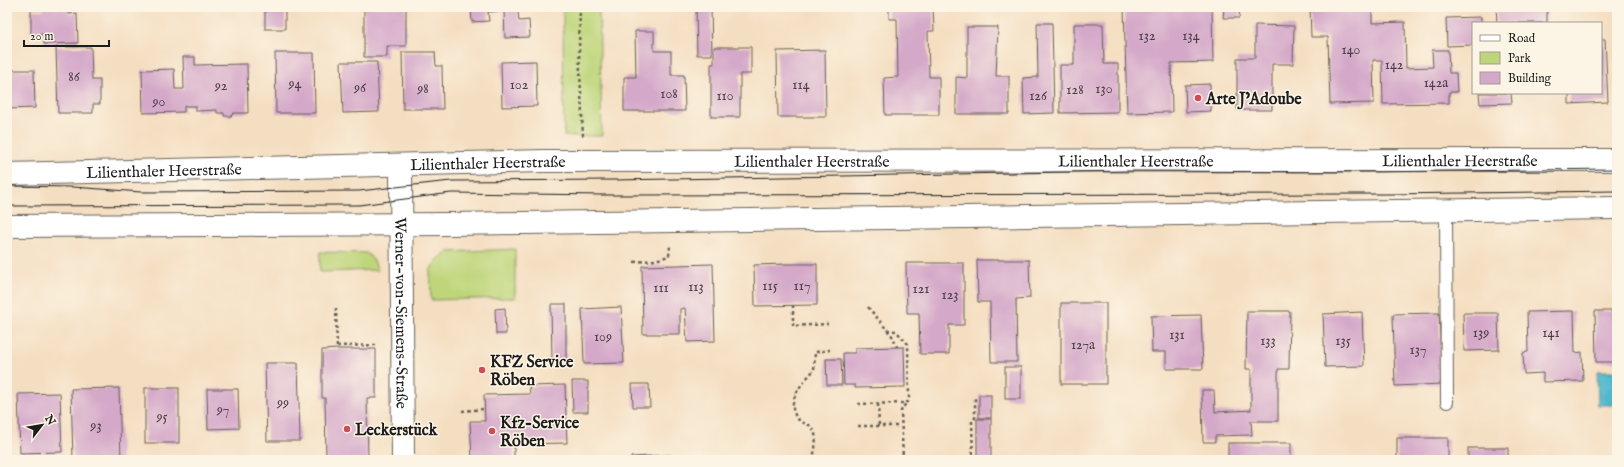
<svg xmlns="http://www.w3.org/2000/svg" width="1624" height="467" font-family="'IM FELL English',serif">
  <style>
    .green { fill: #bed579; stroke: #6d784a }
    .water { fill: #50b8cd; stroke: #366a74 }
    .building { fill: #d4a8c9 }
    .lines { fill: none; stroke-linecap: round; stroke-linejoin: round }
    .service-casing { stroke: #686056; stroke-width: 14 }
    .minor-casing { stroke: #686056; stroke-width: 24 }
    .secondary-casing { stroke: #686056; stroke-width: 24 }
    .path { stroke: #686056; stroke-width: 2.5; stroke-dasharray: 3 3; stroke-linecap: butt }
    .service { stroke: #fff; stroke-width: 12 }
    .minor { stroke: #fff; stroke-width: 22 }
    .secondary { stroke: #fff; stroke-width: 22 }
    .tram { stroke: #1c1c1c; stroke-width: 1 }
    .poi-dot { fill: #d1495b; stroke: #fcf5e5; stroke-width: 1.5 }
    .labels { text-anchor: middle; stroke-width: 3; stroke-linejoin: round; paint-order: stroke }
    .number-label { font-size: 14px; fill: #4a3f47 }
    .poi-label { font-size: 16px; font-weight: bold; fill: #1c1c1c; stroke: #fcf5e5; text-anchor: start }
    .street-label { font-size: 16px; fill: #1c1c1c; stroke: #fcf5e5 }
  </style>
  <rect width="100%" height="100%" fill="#fcf5e5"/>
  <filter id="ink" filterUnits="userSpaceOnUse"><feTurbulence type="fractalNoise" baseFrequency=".025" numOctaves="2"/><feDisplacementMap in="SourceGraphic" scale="8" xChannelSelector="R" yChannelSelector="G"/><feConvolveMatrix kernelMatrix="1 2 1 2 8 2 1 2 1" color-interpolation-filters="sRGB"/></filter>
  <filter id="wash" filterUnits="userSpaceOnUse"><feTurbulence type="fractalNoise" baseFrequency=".012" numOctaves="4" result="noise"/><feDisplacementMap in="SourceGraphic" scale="16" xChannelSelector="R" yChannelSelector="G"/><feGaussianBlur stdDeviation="0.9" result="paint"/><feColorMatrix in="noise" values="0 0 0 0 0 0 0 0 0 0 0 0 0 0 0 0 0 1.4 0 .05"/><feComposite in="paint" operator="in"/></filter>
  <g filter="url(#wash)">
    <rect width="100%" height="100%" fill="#f4dec1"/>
    <g class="green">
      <polygon points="563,7 599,7 602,136 564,136"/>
      <polygon points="515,249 515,298 431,300 430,271 436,261 448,252"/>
      <polygon points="320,252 367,253 374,261 378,270 320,272"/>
    </g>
    <polygon class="water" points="1597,371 1616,371 1617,405 1598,405"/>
    <g id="blocks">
      <g class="building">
        <polygon points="44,7 70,7 69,14 77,13 78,43 44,44 44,34 31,35 31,10 44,10"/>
        <rect x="265" y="7" width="20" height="22"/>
        <polygon points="364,7 406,7 406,46 387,46 387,57 364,57"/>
        <polygon points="471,7 529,7 530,10 518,11 519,21 529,20 530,37 505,38 504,11 488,12 489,21 472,22"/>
        <polygon points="696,7 711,7 712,55 697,55"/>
        <polygon points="889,7 933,7 934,31 928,31 929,77 939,77 939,115 885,115 884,78 898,77 897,19 889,19"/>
        <polygon points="1124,7 1212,7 1213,62 1171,63 1172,112 1127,113"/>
        <polygon points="1224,7 1240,7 1239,18 1223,18"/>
        <polygon points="1310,7 1372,7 1372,23 1405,22 1406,68 1433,67 1432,50 1448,50 1449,73 1456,73 1457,92 1449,92 1449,103 1383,104 1382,60 1373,60 1374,103 1330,104 1328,37 1311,37"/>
        <polygon points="1496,7 1547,7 1547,23 1497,23"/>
        <polygon points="1481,17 1481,23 1473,23 1473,45 1447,46 1446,18"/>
        <polygon points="1037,23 1052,23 1054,113 1024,114 1023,78 1038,77"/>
        <polygon points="1074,24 1103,24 1104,64 1118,64 1118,112 1060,113 1060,65 1074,65"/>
        <polygon points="1255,25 1294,26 1293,64 1272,64 1272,110 1237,110 1237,58 1255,58"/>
        <polygon points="967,27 998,27 996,76 1009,76 1009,114 956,114 956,77 967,78"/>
        <polygon points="635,31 654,31 654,51 671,51 671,75 684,75 685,111 624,111 624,77 636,77"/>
        <polygon points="1601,39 1605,39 1608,102 1569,104 1569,93 1601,93"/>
        <polygon points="56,47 91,47 92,80 100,80 100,104 93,104 93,113 58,113"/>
        <polygon points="714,47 751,47 751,74 740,74 740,117 711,117 711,64 714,64"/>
        <polygon points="825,50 826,117 778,117 777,51"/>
        <polygon points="402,52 435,52 436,66 442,66 443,109 403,109"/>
        <polygon points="275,53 314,53 315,113 276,113"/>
        <polygon points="183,57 195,57 195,65 247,64 248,113 234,113 231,116 224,116 224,113 217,113 217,110 196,111 196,106 184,106 184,112 143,113 142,70 174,69 175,89 184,89"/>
        <polygon points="536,61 537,106 502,107 501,62"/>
        <polygon points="341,62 377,62 379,112 343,113"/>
        <polygon points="7,70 34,70 35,108 7,109"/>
        <polygon points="1210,84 1211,111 1186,112 1185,85"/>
        <polygon points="1479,93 1511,93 1512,103 1480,104"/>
        <polygon points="977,260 1029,260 1030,298 1016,299 1017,362 991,362 990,302 978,302"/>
        <polygon points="906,263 964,263 964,325 949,325 949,354 920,354 919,313 907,313"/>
        <polygon points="713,264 715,341 687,342 685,308 680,309 680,334 643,334 642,266"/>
        <polygon points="786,264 817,264 817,305 755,306 754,265"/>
        <rect x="1061" y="303" width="45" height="81"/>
        <polygon points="551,304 566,304 566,362 552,362"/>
        <polygon points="621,307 624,363 584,364 582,309"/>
        <polygon points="505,308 506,334 496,334 495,309"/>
        <polygon points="1247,311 1290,311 1289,369 1278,369 1278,421 1251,421 1252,435 1215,436 1215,442 1203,442 1202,390 1214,390 1215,412 1251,410 1251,369 1246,369"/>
        <polygon points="1574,311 1575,353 1582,352 1583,381 1543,382 1543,373 1524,374 1523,353 1528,352 1527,312"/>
        <polygon points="1595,311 1617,311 1617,362 1596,362"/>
        <polygon points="1362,312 1364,366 1325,367 1323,314"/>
        <polygon points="1439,313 1442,384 1395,386 1393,314"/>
        <polygon points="1463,313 1498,313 1499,350 1464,351"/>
        <polygon points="1201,315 1203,369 1166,369 1166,352 1152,352 1151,316"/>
        <polygon points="904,347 905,387 855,388 855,385 844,385 843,353 855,353 855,348"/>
        <polygon points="337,349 376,349 376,398 367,398 368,460 326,460 325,398 322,398 322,350"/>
        <polygon points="826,359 841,359 842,385 827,385"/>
        <polygon points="265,363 298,363 300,441 267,441"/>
        <rect x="1005" y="367" width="16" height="32"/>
        <polygon points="572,381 588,381 588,412 573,412"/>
        <polygon points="632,384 649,384 650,407 633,407"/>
        <polygon points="565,385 567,443 514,444 514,460 472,460 470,421 485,421 484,395 530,394 529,386"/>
        <polygon points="119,388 121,460 73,460 71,389"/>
        <rect x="145" y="388" width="34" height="55"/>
        <polygon points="207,389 238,389 239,428 208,429"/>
        <polygon points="60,393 62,452 20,453 18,394"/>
        <rect x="979" y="395" width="12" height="23"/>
        <rect x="977" y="419" width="14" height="41"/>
        <rect x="1397" y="438" width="51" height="22"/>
        <rect x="1228" y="443" width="63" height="17"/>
        <rect x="1468" y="448" width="40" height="12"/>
        <polygon points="671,455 672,460 631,460 631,457"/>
      </g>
    </g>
  </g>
  <g filter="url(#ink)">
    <use href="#blocks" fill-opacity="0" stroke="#686056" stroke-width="1"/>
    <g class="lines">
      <defs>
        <polyline id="service" points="1446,210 1447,402"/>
        <g id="minor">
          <path id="s1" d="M401,166L403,460"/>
        </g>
        <g id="secondary">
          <path id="s2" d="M7,174L544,161L1617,160"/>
          <polyline points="7,226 451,224 1617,208"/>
        </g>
      </defs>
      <use href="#service" class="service-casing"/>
      <use href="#minor" class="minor-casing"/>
      <use href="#secondary" class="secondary-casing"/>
      <g class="path">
        <polyline points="580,7 579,50 583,136"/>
        <polyline points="634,262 655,260 669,256 670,246"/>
        <polyline points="793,305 793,326 828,324"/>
        <polyline points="868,307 893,337 897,347"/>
        <polyline points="336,308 337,349"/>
        <polyline points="337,346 377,345"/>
        <polyline points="858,404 903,403 908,402 909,399 908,344 896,331 887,330"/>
        <polyline points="878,404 879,426"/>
        <polyline points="462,411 484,409"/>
        <polyline points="858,426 900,426"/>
        <path d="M812,460C815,452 818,437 813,429C811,424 804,424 800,421C782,405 802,383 814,370L815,352L830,350"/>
        <polyline points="903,460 901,411 906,403"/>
        <polyline points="973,460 972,421 975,418 975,397"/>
      </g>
      <use href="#service" class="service"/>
      <use href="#minor" class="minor"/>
      <use href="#secondary" class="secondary"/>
      <g class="tram">
        <polyline points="7,186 73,187 141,192 359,191 451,181 614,180 1127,171 1365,172 1617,169"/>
        <polyline points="7,206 359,205 451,193 603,195 1388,194 1617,191"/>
      </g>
    </g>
  </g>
  <g class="poi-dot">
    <circle cx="1198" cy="98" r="4"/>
    <circle cx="482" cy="370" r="4"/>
    <circle cx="347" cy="429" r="4"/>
    <circle cx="492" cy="431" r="4"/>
  </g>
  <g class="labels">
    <g class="number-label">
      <text x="1147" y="40">132</text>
      <text x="1191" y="40">134</text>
      <text x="1351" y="54">140</text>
      <text x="1394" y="69">142</text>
      <text x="74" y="81">86</text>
      <text x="1436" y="87">142a</text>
      <text x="295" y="88">94</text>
      <text x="519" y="89">102</text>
      <text x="801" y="89">114</text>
      <text x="221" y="90">92</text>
      <text x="360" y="92">96</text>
      <text x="423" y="93">98</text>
      <text x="1104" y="93">130</text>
      <text x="1075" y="94">128</text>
      <text x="669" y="98">108</text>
      <text x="725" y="100">110</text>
      <text x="1038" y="100">126</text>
      <text x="159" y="106">90</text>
      <text x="770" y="290">115</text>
      <text x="802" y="290">117</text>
      <text x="696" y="291">113</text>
      <text x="661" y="292">111</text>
      <text x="921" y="293">121</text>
      <text x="950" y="299">123</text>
      <text x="1481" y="337">139</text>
      <text x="1551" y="337">141</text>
      <text x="1177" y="339">131</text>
      <text x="603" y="341">109</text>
      <text x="1268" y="345">133</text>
      <text x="1343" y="345">135</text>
      <text x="1083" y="349">127a</text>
      <text x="1418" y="354">137</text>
      <text x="283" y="407">99</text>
      <text x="223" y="414">97</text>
      <text x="162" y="421">95</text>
      <text x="96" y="430">93</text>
    </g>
    <g class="poi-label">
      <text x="1206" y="104">Arte J’Adoube</text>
      <text x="490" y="367">KFZ Service<tspan x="490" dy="18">Röben</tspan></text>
      <text x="500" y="428">Kfz-Service<tspan x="500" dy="18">Röben</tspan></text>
      <text x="355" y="435">Leckerstück</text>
    </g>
    <g class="street-label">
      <text dy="6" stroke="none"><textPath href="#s2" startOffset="805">Lilienthaler Heerstraße</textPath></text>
      <text dy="6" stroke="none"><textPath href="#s2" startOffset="1129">Lilienthaler Heerstraße</textPath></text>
      <text dy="6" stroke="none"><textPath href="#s2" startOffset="1453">Lilienthaler Heerstraße</textPath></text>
      <text dy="6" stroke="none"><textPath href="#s2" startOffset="481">Lilienthaler Heerstraße</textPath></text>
      <text dy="6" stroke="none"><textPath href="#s2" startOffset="157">Lilienthaler Heerstraße</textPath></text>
      <text dy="6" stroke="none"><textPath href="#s1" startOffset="147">Werner-von-Siemens-Straße</textPath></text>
    </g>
  </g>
  <rect width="1624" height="467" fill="none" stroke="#fcf5e5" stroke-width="24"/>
  <rect x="1472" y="22" width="130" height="72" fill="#fcf5e5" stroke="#a29e95"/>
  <rect x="1480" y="35" width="20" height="6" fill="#ffffff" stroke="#a29e95"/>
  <text x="1508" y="42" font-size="12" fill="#1c1c1c">Road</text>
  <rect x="1480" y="52" width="20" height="12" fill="#bed579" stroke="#a29e95"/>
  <text x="1508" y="62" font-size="12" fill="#1c1c1c">Park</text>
  <rect x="1480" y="72" width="20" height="12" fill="#d4a8c9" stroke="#a29e95"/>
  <text x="1508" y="82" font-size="12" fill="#1c1c1c">Building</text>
  <g transform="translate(42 425) rotate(59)" stroke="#fcf5e5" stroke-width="3" paint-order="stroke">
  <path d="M0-3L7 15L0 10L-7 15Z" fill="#1c1c1c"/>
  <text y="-6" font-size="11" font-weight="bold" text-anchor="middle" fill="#1c1c1c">N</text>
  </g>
  <path d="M24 40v6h85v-6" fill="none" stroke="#1c1c1c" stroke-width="2"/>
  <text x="30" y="40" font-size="12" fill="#1c1c1c" stroke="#fcf5e5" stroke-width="3" paint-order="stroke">20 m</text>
</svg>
